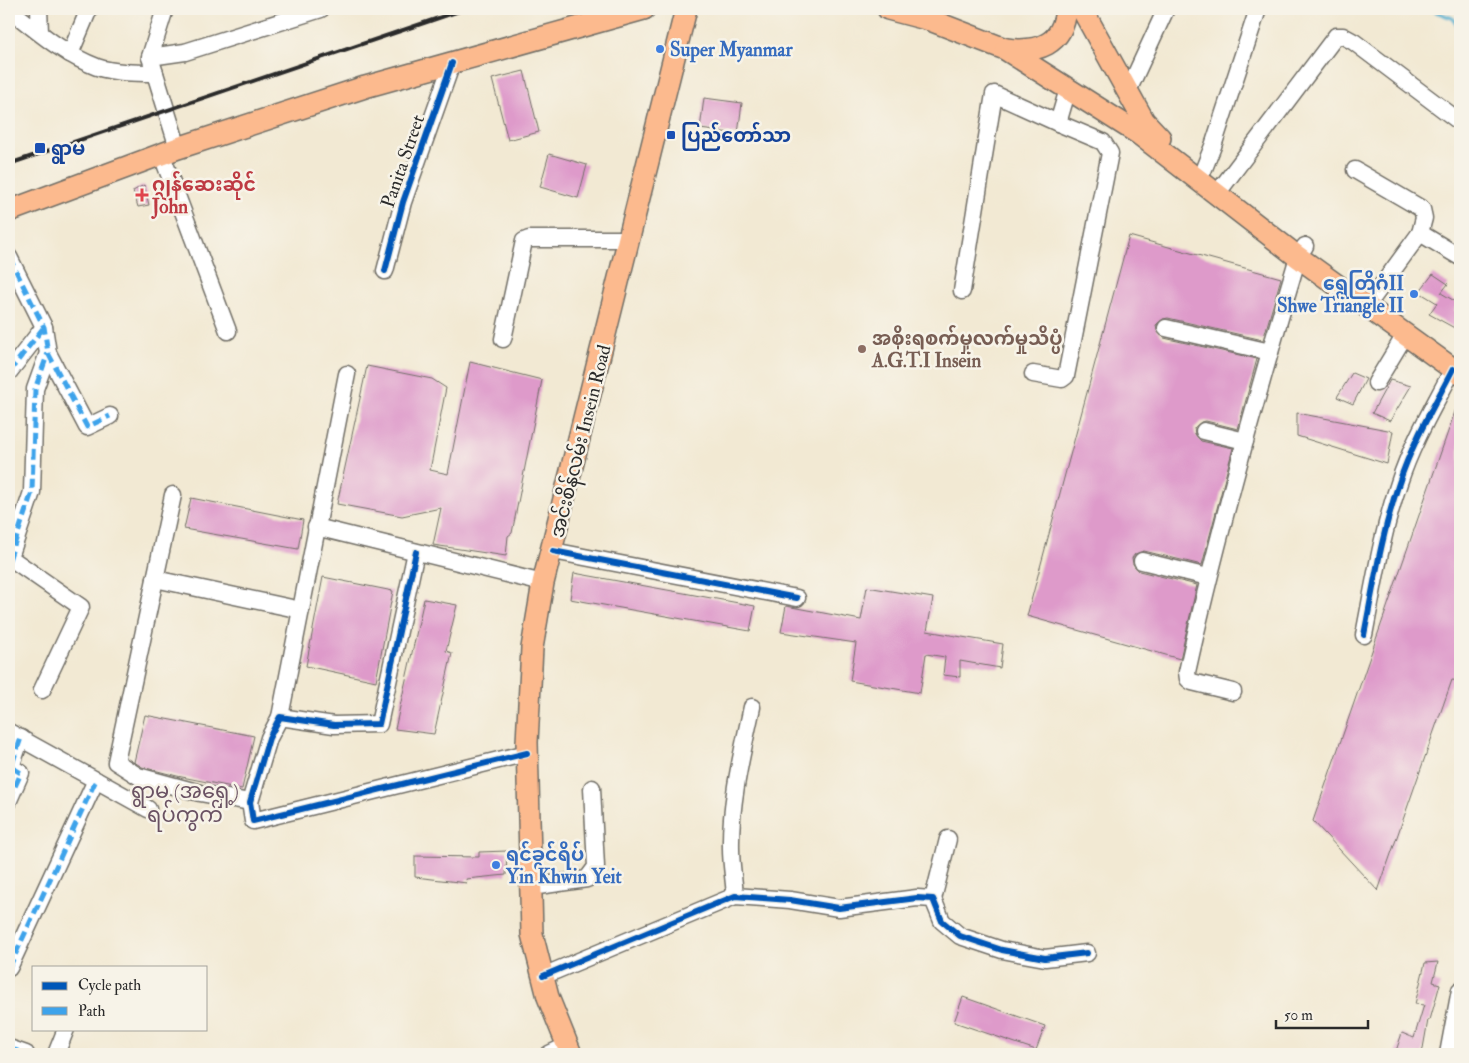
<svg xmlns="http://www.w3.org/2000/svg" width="1469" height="1063" font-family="'IM FELL Double Pica','Noto Sans Myanmar',serif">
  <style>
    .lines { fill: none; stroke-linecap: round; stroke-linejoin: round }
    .stream { stroke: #51aecf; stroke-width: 4 }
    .building { fill: #de9aca }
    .minor-casing { stroke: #716e66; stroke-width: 19 }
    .major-casing { stroke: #716e66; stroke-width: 24 }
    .minor { stroke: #fff; stroke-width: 16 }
    .major { stroke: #fcba8e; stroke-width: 21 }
    .rail { stroke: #2b2b2b; stroke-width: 4 }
    .quiet { stroke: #3ea3eb; stroke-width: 5; stroke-dasharray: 10 5; stroke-linecap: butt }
    .cycleway-casing { stroke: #f7f3e8; stroke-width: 9 }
    .cycleway { stroke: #0057b8; stroke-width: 6 }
    .shop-dot { fill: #3f7fe0; stroke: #f7f3e8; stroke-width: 2 }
    .transit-dot { fill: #1a4fb4; stroke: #f7f3e8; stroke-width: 2 }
    .health-dot { fill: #e0444e; stroke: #f7f3e8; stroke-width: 2 }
    .education-dot { fill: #8d6e63; stroke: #f7f3e8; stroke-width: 2 }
    .labels { text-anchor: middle; stroke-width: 5; stroke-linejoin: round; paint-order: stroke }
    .shop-label { font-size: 19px; font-weight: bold; fill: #366cbe; stroke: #f7f3e8; text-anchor: start }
    .transit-label { font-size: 19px; font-weight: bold; fill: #164399; stroke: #f7f3e8; text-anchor: start }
    .street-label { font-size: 19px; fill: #2b2b2b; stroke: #f7f3e8 }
    .health-label { font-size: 19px; font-weight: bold; fill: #be3a42; stroke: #f7f3e8; text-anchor: start }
    .education-label { font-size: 19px; font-weight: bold; fill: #785e54; stroke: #f7f3e8; text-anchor: start }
    .quarter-label { font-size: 21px; fill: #6a5263; stroke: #f7f3e8 }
  </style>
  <rect width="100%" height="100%" fill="#f7f3e8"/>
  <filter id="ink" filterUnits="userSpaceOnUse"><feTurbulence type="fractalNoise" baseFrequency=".02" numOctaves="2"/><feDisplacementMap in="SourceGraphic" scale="10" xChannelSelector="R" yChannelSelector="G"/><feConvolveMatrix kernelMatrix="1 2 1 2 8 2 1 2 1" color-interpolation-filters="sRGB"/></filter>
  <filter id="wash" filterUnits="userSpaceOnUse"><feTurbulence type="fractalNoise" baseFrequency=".0096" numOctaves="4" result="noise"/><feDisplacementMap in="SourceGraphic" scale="20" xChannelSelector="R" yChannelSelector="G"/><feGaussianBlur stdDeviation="1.12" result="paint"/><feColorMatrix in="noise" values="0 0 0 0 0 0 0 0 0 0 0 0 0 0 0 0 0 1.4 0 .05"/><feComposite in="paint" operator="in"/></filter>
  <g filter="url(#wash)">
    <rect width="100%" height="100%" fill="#f2e9d3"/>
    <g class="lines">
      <polyline class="stream" points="1429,9 1452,18 1460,29"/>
    </g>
    <g id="blocks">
      <g class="building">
        <polygon points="524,71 539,132 508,140 492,79"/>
        <polygon points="704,98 742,103 738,134 700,129"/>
        <polygon points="549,154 587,165 578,198 540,187"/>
        <polygon points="144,185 149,205 138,207 133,191"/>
        <polygon points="1129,236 1281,278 1263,340 1168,318 1163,319 1156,325 1157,331 1164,338 1257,359 1238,429 1206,421 1201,422 1194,428 1195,434 1201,441 1233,448 1202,565 1144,551 1135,554 1132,558 1133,564 1139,571 1197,585 1180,659 1027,616"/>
        <polygon points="1433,274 1448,284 1441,293 1458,303 1454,310 1460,315 1460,331 1429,314 1437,303 1419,292"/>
        <polygon points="470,362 542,380 512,533 508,536 506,556 433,545 441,508 402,516 337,504 367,366 432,379 446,388 430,470 448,474"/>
        <polygon points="1352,373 1366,379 1353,404 1337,397"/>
        <polygon points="1390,380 1411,386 1390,421 1372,413"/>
        <polygon points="1459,400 1460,681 1452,680 1378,891 1313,821"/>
        <polygon points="1297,413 1393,431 1387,464 1297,436"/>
        <polygon points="191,498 303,520 298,549 184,529"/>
        <polygon points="574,573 755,606 750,631 570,599"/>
        <polygon points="323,577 393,591 376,681 306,666"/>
        <polygon points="867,587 933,598 927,631 1003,644 1000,668 960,661 960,677 943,675 945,657 926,654 920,693 850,681 856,643 781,632 786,606 861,620"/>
        <polygon points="424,599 457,605 446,651 452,653 434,734 395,729"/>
        <polygon points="145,715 254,736 242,789 177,776 142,767 134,762"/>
        <polygon points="507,851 506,875 466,879 467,883 415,877 415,856 479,857 479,852"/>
        <polygon points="1438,962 1433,982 1440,984 1430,1020 1428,1020 1422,1054 1395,1054 1402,1033 1414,1038 1424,1005 1415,1004 1425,963"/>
        <polygon points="963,997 1045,1026 1036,1050 954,1022"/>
      </g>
    </g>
  </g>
  <g filter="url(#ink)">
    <use href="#blocks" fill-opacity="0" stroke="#716e66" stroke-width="1"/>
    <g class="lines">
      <defs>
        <g id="minor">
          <path d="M9,9C36,30 64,55 97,67C115,73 136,73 155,73"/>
          <polyline points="39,9 40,32"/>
          <polyline points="165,9 150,57 178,148"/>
          <polyline points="70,54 89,9"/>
          <polyline points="150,57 185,52 321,9"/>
          <polyline points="1128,91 1166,9"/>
          <polyline points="161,153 228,331"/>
          <polyline points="1355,170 1422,209 1424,218 1420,233"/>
          <polyline points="1197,179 1203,171 1213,146 1258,9"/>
          <polyline points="1216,195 1336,36 1343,36 1354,42 1460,122"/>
          <polyline points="9,257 44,327 48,353 87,427 110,416"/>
          <polyline points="385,271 403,202 452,63"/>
          <polyline points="962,291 994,94 1058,123"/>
          <polyline points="1366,307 1420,233 1460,257"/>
          <polyline points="1166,328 1270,352"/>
          <polyline points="503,339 524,241 529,239 630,239"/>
          <polyline points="9,372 44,327"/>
          <polyline points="1033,374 1062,379 1066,376 1110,153 1103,142 1058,123 1068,89"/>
          <polyline points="1376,383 1405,335"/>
          <polyline points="1204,431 1245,441"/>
          <polyline points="173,495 116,762 138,776 200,793 250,802"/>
          <polyline points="316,527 543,583"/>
          <polyline points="553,551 797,598"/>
          <polyline points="416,552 379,724 334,725 280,717 269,738 250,802 253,821 527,753"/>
          <polyline points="9,557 81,607 42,690"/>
          <polyline points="9,560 32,492 35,389 48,353"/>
          <polyline points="1142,561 1208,577"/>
          <polyline points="155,579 301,610"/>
          <path d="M1364,635C1374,584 1382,532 1399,483C1412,443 1434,406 1453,369"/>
          <path d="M1233,692L1192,682L1188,679L1187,672C1218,532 1257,394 1298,257L1305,246"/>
          <polyline points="280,717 347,374"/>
          <polyline points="9,732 148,809"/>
          <polyline points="9,800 21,773 11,767 21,738"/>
          <polyline points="531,887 587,879 596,867 592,788"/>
          <path d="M735,896C734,880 731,864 731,849C730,801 742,754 752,707"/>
          <polyline points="933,899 948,839"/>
          <polyline points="9,968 96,780"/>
          <polyline points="543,976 735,896 790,900 839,908 917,898 933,899 942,921 960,936 1002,950 1045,958 1087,953"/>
          <polyline points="9,1048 26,1054"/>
          <polyline points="56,1054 66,1029"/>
          <polyline points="549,1054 568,1045"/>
          <polyline points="1448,1054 1460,990"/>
        </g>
        <g id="major">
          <polyline points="888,9 930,20 1005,49 1139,134 1298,257 1460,374"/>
          <polyline points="1082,9 1144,121 1160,138"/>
          <path d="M1006,49C1038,53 1063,45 1066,9"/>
          <polyline points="9,211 178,148 365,87 644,9"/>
          <polyline points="571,1054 548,997 532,934 527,742 532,648 543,583 686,9"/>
        </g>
      </defs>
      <use href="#minor" class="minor-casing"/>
      <use href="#major" class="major-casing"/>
      <use href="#minor" class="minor"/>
      <use href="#major" class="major"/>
      <polyline class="rail" points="9,164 465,9"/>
      <g class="quiet">
        <polyline points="9,257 44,327 48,353 87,427 110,416"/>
        <polyline points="9,372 44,327"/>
        <polyline points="9,560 32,492 35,389 48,353"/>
        <polyline points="9,800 21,773 11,767 21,738"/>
        <polyline points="9,968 96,780"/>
        <polyline points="9,1048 26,1054"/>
      </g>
      <defs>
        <g id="cycleway">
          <polyline points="385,271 403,202 452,63"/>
          <polyline points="553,551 797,598"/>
          <polyline points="416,552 379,724 334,725 280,717 269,738 250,802 253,821 527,753"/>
          <path d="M1364,635C1374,584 1382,532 1399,483C1412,443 1434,406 1453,369"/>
          <polyline points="543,976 735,896 790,900 839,908 917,898 933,899 942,921 960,936 1002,950 1045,958 1087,953"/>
        </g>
      </defs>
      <use href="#cycleway" class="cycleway-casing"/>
      <use href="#cycleway" class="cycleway"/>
    </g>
  </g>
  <g class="shop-dot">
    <circle cx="660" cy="49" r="5"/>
    <circle cx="1414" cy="294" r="5"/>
    <circle cx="496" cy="865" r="5"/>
  </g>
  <g class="transit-dot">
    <rect x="666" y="130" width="10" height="10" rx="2.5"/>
    <rect x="34" y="142" width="12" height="12" rx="2.5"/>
  </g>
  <path class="health-dot" d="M139.5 187.5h5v5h5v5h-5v5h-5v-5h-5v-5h5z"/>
  <circle class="education-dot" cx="862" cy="349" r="5"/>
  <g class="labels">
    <g class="shop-label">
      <text x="670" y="56">Super Myanmar</text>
      <text x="1404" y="290" text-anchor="end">ရွှေတြိဂံII<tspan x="1404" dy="22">Shwe Triangle II</tspan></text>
      <text x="506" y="861">ရင်ခွင်ရိပ်<tspan x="506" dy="22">Yin Khwin Yeit</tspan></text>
    </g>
    <g class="transit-label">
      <text x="681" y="142">ပြည်တော်သာ</text>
      <text x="51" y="155">ရွာမ</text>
    </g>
    <g class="street-label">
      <text transform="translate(402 161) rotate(-71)" y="7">Panita Street</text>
      <text transform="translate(580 441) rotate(-76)" y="7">အင်းစိန်လမ်း Insein Road</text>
    </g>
    <g class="health-label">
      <text x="152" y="191">ဂျွန်ဆေးဆိုင်<tspan x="152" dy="22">John</tspan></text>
    </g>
    <g class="education-label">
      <text x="872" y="345">အစိုးရစက်မှုလက်မှုသိပ္ပံ<tspan x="872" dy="22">A.G.T.I Insein</tspan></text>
    </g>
    <g class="quarter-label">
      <text x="185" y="798">ရွာမ (အရှေ့)<tspan x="185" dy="24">ရပ်ကွက်</tspan></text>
    </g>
  </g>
  <rect width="1469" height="1063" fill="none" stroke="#f7f3e8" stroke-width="30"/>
  <rect x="32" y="966" width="175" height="65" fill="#f7f3e8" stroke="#a5a39c"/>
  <rect x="42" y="982" width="25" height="8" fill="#0057b8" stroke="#a5a39c"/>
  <text x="78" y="990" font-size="15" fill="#2b2b2b">Cycle path</text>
  <rect x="42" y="1007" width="25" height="8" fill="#3ea3eb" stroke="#a5a39c"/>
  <text x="78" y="1016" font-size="15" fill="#2b2b2b">Path</text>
  <path d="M1276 1020v8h92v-8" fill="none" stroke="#2b2b2b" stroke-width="2.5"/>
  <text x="1284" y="1020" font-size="15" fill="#2b2b2b" stroke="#f7f3e8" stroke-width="4" paint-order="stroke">50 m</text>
</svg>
